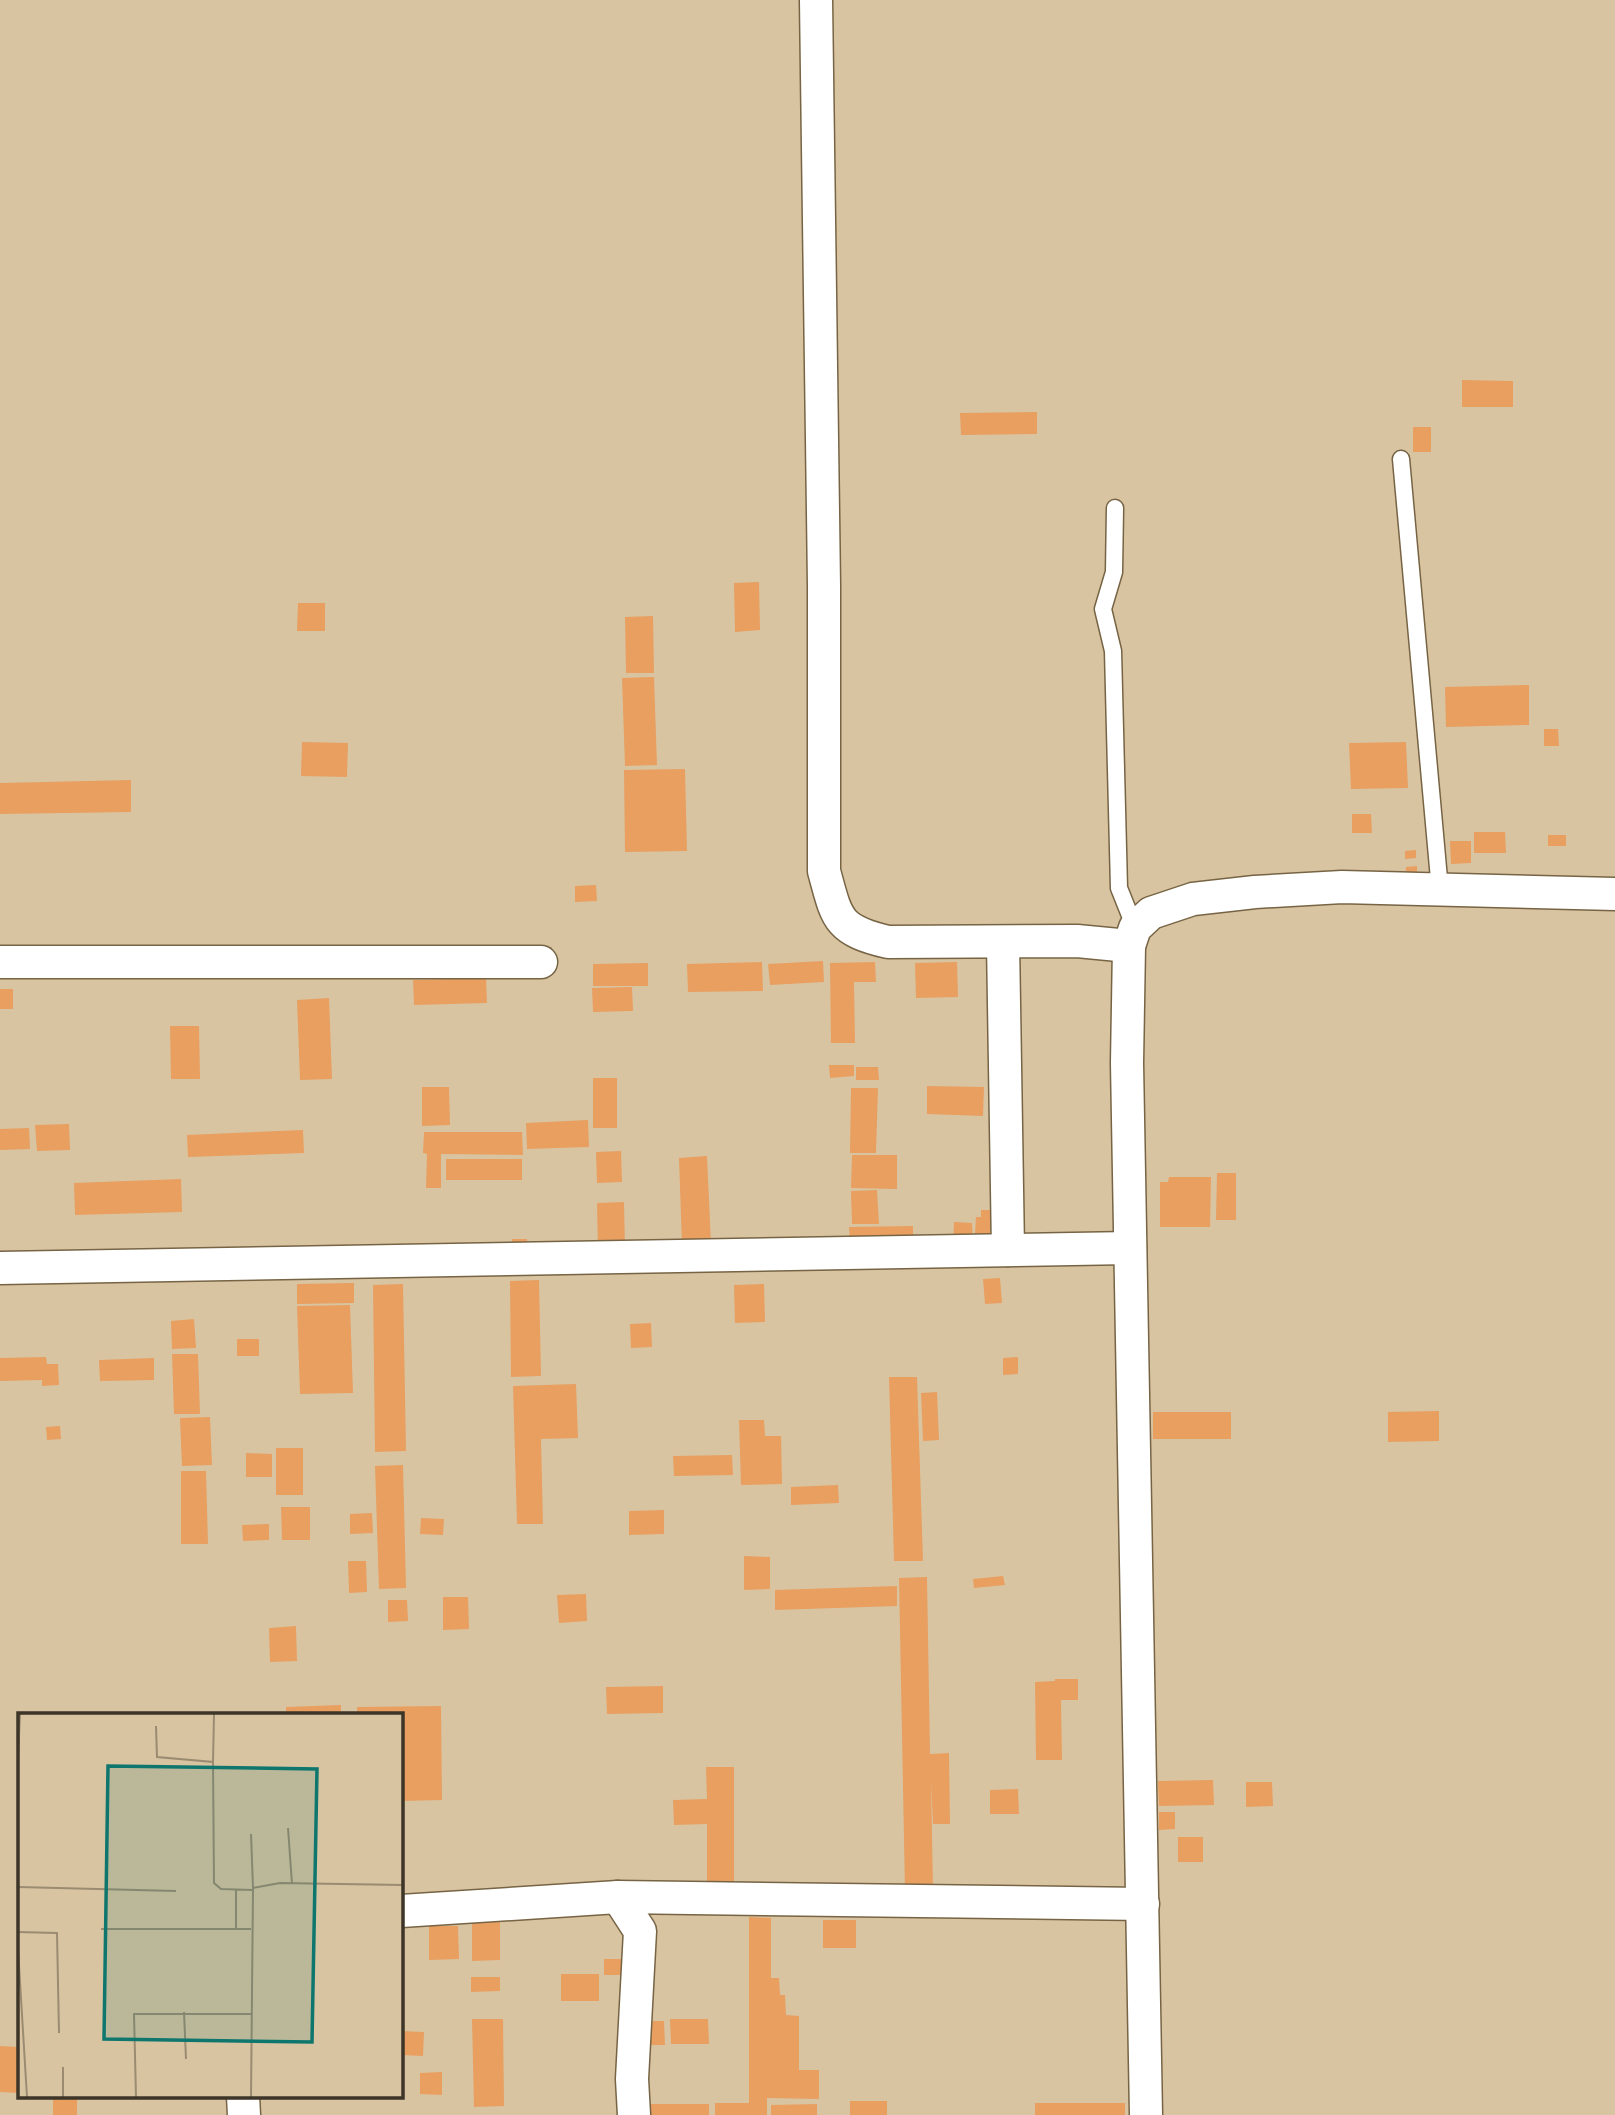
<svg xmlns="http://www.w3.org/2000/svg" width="1615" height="2115" font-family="Arial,sans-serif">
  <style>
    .building { fill: #e89f60 }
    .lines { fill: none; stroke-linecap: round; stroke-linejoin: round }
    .lane-casing { stroke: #766444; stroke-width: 19 }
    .street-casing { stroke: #766444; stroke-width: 35 }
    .lane { stroke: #fff; stroke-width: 16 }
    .street { stroke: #fff; stroke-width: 32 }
    .inset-road { fill: none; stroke: #9b8b71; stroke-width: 2 }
    .view { fill: #0f766e; fill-opacity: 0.15; stroke: #0f766e; stroke-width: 3.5 }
    .inset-edge { fill: none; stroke: #3d3527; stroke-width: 3.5 }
  </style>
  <rect width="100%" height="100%" fill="#d9c4a2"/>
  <g class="building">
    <polygon points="1462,380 1513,381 1513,407 1462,407"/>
    <polygon points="1037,412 1037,434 961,435 960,413"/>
    <rect x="1413" y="427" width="18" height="25"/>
    <polygon points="759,582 760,630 735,632 734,583"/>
    <polygon points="298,603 325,603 325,631 297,631"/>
    <polygon points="653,616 654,673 626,673 625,617"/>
    <polygon points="654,677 657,765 625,766 622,678"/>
    <polygon points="1529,685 1529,725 1446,727 1445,687"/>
    <polygon points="1544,729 1558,729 1559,746 1544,746"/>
    <polygon points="302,742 348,743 347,777 301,776"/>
    <polygon points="1406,742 1408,788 1351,789 1349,743"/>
    <polygon points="685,769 687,851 625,852 624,770"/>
    <polygon points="131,780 131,812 0,814 0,783"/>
    <polygon points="1352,814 1371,814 1372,833 1352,833"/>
    <polygon points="1474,832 1505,832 1506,853 1474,853"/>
    <rect x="1548" y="835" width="18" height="11"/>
    <polygon points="1450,841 1471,841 1471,863 1451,864"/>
    <polygon points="1416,850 1416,858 1405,859 1405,851"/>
    <polygon points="1417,866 1417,880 1405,880 1406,867"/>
    <polygon points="596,885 597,901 575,902 575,886"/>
    <polygon points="823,961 824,982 770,985 768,964"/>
    <polygon points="762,962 763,991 688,992 687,964"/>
    <polygon points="875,962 876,982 854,982 855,1043 831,1043 830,963"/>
    <polygon points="957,962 958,997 916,998 915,963"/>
    <polygon points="648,963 648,986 593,986 593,964"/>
    <polygon points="486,978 487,1003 414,1005 413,980"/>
    <polygon points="632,987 633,1011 593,1012 592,988"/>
    <rect x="0" y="989" width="13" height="20"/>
    <polygon points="329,998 332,1079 300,1080 297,1000"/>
    <polygon points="170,1026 199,1026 200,1079 171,1079"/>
    <polygon points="829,1065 854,1065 854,1076 830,1078"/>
    <polygon points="856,1067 878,1067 879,1080 856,1080"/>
    <rect x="593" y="1078" width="24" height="50"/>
    <polygon points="927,1086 984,1087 983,1116 927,1114"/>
    <polygon points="422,1087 449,1087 450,1125 422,1126"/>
    <polygon points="851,1088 878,1088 876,1153 850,1153"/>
    <polygon points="588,1120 589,1147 527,1149 526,1123"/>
    <polygon points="69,1124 70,1150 37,1151 35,1125"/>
    <polygon points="29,1128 30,1149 0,1150 0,1129"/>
    <polygon points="303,1130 304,1153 188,1157 187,1135"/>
    <polygon points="424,1132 522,1132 523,1155 441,1154 441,1188 426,1188 427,1154 423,1153"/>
    <polygon points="621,1151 622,1182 597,1183 596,1152"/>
    <polygon points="852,1155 897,1155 897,1189 851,1188"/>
    <polygon points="707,1156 711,1244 682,1245 679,1158"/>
    <rect x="446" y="1159" width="76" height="21"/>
    <polygon points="1217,1173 1236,1173 1236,1220 1216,1220"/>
    <polygon points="1169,1177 1211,1177 1210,1227 1160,1227 1160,1182 1168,1182"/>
    <polygon points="181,1179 182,1212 75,1215 74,1183"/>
    <polygon points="877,1190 879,1224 852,1224 851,1191"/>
    <polygon points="624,1202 625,1250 598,1251 597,1203"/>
    <polygon points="981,1210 991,1210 990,1234 975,1234 976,1217 981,1217"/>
    <polygon points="954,1222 972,1223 973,1245 953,1245"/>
    <polygon points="913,1226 913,1239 850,1241 849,1227"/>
    <polygon points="512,1239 527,1239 528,1251 512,1252"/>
    <polygon points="1000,1278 1002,1303 985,1304 983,1279"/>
    <polygon points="539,1280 541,1376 511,1377 510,1281"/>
    <polygon points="354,1283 354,1303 297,1304 297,1284"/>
    <polygon points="403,1284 406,1451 375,1452 373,1285"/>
    <polygon points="764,1284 765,1322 735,1323 734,1285"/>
    <polygon points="350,1305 353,1393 300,1394 297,1306"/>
    <polygon points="194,1319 196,1348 172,1349 171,1321"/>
    <polygon points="651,1323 652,1347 631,1348 630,1324"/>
    <rect x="237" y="1339" width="22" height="17"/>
    <polygon points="172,1354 198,1354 200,1414 174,1414"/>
    <polygon points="46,1357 47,1364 58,1364 59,1385 42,1386 42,1380 0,1381 0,1358"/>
    <polygon points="1018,1357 1018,1374 1003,1375 1003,1358"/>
    <polygon points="154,1358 154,1380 100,1381 99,1360"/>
    <polygon points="889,1377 917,1377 923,1561 894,1561"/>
    <polygon points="576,1384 578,1438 541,1439 543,1524 517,1524 513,1386"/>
    <polygon points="937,1392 939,1440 923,1441 921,1393"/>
    <polygon points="1439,1411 1439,1441 1388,1442 1388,1412"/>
    <rect x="1153" y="1412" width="78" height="27"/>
    <polygon points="210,1417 212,1465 182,1466 180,1418"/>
    <polygon points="739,1420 764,1420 765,1436 781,1436 782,1484 741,1485"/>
    <polygon points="60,1426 61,1439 47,1440 46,1427"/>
    <rect x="276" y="1448" width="27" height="47"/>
    <polygon points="246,1453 272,1454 272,1477 246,1477"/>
    <polygon points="732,1455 733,1475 674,1476 673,1456"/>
    <polygon points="403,1465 406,1588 379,1589 375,1466"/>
    <polygon points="181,1471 206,1471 208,1544 181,1544"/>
    <polygon points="838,1485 839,1503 791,1505 791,1487"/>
    <polygon points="281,1507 310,1507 310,1540 282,1540"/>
    <polygon points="664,1510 664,1534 629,1535 629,1511"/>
    <polygon points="372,1513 373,1533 350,1534 350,1514"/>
    <polygon points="421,1518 444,1519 443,1535 420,1534"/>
    <polygon points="269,1524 269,1540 243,1541 242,1525"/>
    <polygon points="744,1556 770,1557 770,1589 744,1590"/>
    <polygon points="348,1561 366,1561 367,1592 349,1593"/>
    <polygon points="1003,1576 1005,1585 974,1588 973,1579"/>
    <polygon points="927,1577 930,1754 949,1753 950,1824 933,1824 931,1780 933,1890 905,1891 899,1578"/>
    <polygon points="897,1586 897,1606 775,1610 775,1590"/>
    <polygon points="586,1594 587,1621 559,1623 557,1595"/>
    <polygon points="443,1597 468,1597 469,1629 443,1630"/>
    <polygon points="388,1600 407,1600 408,1621 388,1622"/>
    <polygon points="296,1626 297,1661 270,1662 269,1628"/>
    <polygon points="1055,1679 1078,1679 1078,1700 1061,1700 1062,1760 1036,1760 1035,1682 1055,1681"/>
    <polygon points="663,1686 663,1713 607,1714 606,1687"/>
    <polygon points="341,1705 341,1714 286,1714 286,1707"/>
    <polygon points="441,1706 442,1800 401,1801 401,1714 357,1714 357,1707"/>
    <polygon points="706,1767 734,1767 734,1887 707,1888 707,1824 674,1825 673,1800 707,1799"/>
    <polygon points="1213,1780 1214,1805 1159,1806 1158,1781"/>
    <polygon points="1246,1782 1272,1782 1273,1806 1246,1807"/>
    <polygon points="1018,1789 1019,1814 990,1814 990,1790"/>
    <polygon points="1159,1812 1175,1812 1175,1829 1159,1830"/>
    <rect x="1178" y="1837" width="25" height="25"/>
    <polygon points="749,1917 771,1918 771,1978 779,1978 780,1995 785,1995 786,2015 799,2016 799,2070 819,2070 819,2099 767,2098 767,2115 715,2115 715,2103 749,2103"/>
    <rect x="823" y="1920" width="33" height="28"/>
    <polygon points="500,1922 500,1960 472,1961 472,1923"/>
    <polygon points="429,1926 458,1926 459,1959 429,1960"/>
    <rect x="604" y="1959" width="23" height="16"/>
    <rect x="561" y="1974" width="38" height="27"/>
    <polygon points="471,1977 500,1977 500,1991 471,1992"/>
    <polygon points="472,2019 503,2019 504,2106 474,2107"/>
    <polygon points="670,2019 708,2019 709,2044 671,2044"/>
    <polygon points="643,2021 664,2021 665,2045 644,2045"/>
    <polygon points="401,2031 424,2032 423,2056 401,2055"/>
    <polygon points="0,2046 19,2047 19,2093 0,2092"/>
    <polygon points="442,2072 442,2095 420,2094 420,2073"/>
    <rect x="53" y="2096" width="24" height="19"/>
    <rect x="850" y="2101" width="37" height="14"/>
    <rect x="1035" y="2103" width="90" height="12"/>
    <rect x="645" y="2104" width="64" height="11"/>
    <polygon points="817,2104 817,2115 771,2115 771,2105"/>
  </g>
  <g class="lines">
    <defs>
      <g id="lane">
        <polyline points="1401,459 1440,890"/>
        <polyline points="1115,508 1114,572 1103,609 1113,651 1119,888 1135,928"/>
      </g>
      <g id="street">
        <path d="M816,0L824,586V871C837,919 837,930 888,942L1077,941L1129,946"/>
        <polyline points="1003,942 1008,1250"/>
        <polyline points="0,962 541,962"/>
        <polyline points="0,1268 1130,1248"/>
        <polyline points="618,1897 640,1931 632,2079 634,2115"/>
        <polyline points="401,1911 618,1897 1143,1904"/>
        <polyline points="243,2096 244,2115"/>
        <polyline points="1146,2115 1127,1063 1129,946 1135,928 1151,913 1193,899 1255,892 1342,887 1615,894"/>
      </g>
    </defs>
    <use href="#lane" class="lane-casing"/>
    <use href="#street" class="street-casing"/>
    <use href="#lane" class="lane"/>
    <use href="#street" class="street"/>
  </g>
  <g transform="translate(18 1713)">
    <rect width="385" height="385" fill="#d9c4a2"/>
    <path class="inset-road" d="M138,13L139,44L195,49L196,170L203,176L234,177M0,44L2,1M195,49L196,1M270,115L274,171M233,121L235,175M0,174L158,178M218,176V216M83,216H233M0,219L39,220L41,320M0,236L9,384M166,299L168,346M45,354V384M118,384L116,301H234M233,384L235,175L262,170L385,172"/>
    <path class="view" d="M90,53L299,56L294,329L86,326Z"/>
    <rect width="385" height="385" class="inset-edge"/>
  </g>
</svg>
